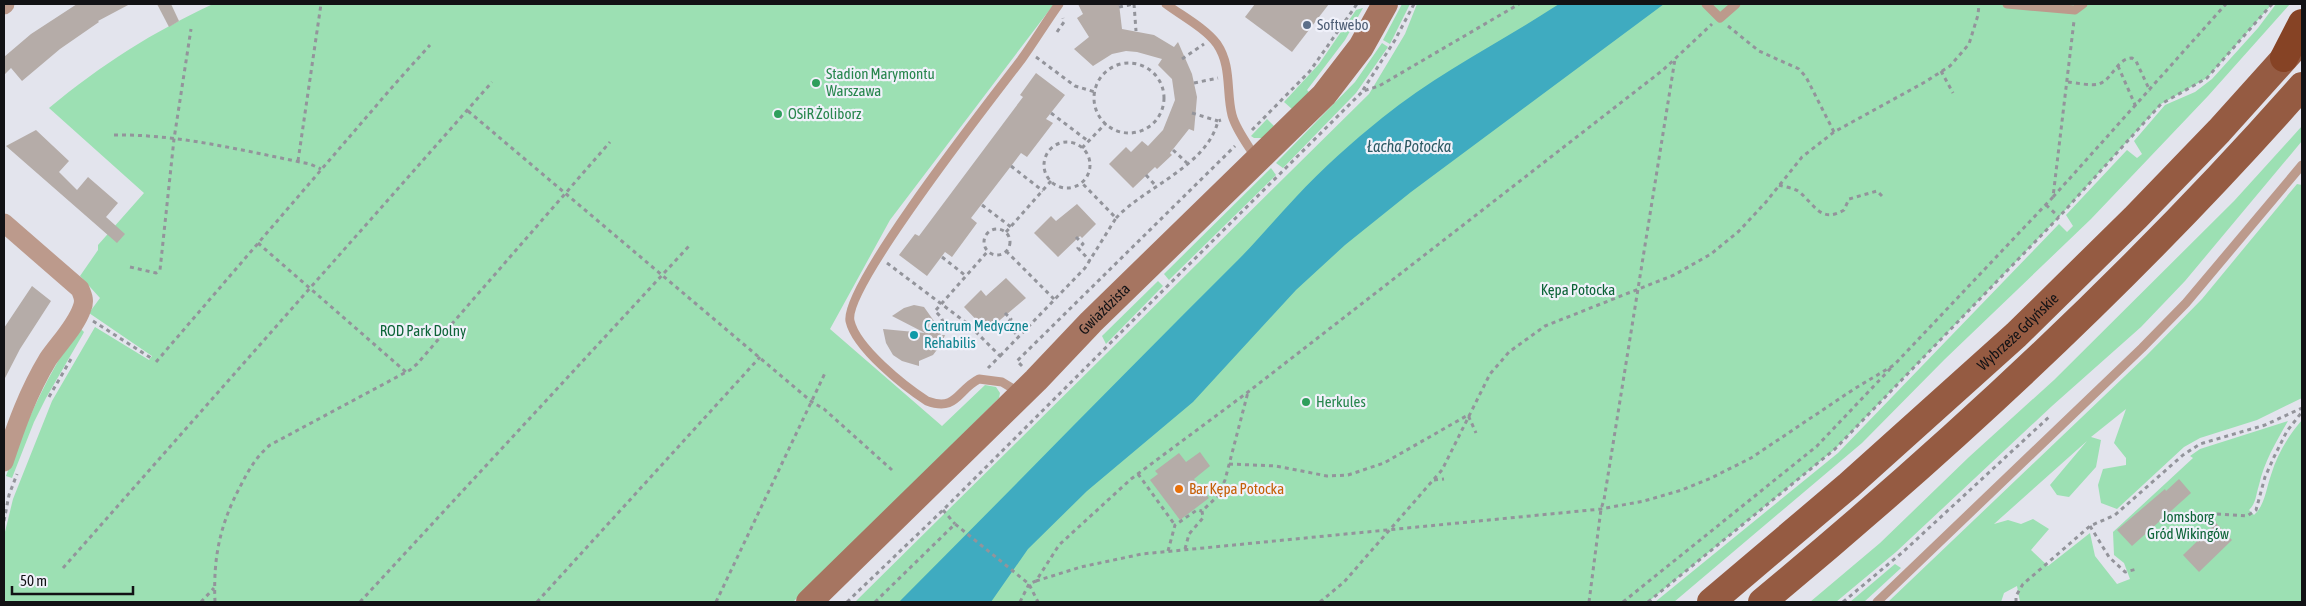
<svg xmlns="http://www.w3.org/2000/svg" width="2306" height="606" font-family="'Asap Condensed',sans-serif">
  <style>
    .green { fill: #9ce0b3 }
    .water { fill: #3fabc0 }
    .building { fill: #b5aca8 }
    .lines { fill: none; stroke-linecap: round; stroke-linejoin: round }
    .path { stroke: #93949b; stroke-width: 3; stroke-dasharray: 4 4; stroke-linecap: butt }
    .lane { stroke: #bc9a8c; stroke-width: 9 }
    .street { stroke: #bc9a8c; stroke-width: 19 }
    .secondary { stroke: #a67561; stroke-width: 26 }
    .primary { stroke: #955b42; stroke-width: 28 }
    .highway { stroke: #864325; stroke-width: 28 }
    .service-dot { fill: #5c6f8a; stroke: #f0f1fa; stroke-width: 2 }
    .leisure-dot { fill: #2e9e5b; stroke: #f0f1fa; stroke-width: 2 }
    .culture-dot { fill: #0f9aa8; stroke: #f0f1fa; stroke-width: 2 }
    .food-dot { fill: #e8710a; stroke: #f0f1fa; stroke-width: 2 }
    .labels { text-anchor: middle; stroke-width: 4.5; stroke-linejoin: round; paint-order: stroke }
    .service-label { font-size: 15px; fill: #4e5e75; stroke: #f0f1fa; text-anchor: start }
    .leisure-label { font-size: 15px; fill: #27864d; stroke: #f0f1fa; text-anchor: start }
    .park-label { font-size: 15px; fill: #0d6438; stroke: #f0f1fa }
    .street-label { font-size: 15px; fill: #121215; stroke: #f0f1fa }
    .culture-label { font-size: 15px; fill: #0d838f; stroke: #f0f1fa; text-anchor: start }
    .food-label { font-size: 15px; fill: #c56008; stroke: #f0f1fa; text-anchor: start }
    .water-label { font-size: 16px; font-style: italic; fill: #2d5a64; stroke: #f0f1fa }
  </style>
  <rect width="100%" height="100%" fill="#e3e4ed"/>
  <g class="green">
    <path d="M213,4H1054L890,220L830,329L942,426L985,385L996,387L1000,393L999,398L793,602H4V536L13,499L52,401L95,327L149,360L152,356L89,313L100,298L80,276L98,250V245L144,193L49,108C102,64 153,32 213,4Z"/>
    <polygon points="1402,4 1410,4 1390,44 1383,40"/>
    <polygon points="1417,4 2272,4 2207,78 2161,104 2059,217 1835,449 1648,602 855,602 1369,94 1405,34"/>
    <polygon points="2276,4 2290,4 2208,96 2091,219 1945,359 1862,443 1674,602 1655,602 1838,453 2059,224 2067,232 2073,226 2066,215 2127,150 2137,158 2142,154 2134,141 2165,105 2195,92 2212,79 2258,28"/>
    <polygon points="1363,8 1345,40 1307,90 1309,92 1292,109 1284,102 1319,64 1356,10"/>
    <polygon points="1382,43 1388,47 1356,93 1283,168 1276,163 1355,82"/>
    <polygon points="1267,119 1274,126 1262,138 1254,138 1251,136"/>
    <polygon points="2302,126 2302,141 2185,281 2141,327 2052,406 1896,552 1836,602 1810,602 1880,543 1969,457 2054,380 2234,201"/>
    <polygon points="1271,168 1276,175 1169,280 1164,274"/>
    <path d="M2297,184L2302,185V398L2257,420L2200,438L2184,447L2117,509L2101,503L2098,485L2103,469L2126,465V458L2114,443L2126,409L2091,437L2101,440L2096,467L2069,497L2057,495L2050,485L2087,441L1994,524L2008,520L2021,524L2033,519L2049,529L2031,550L2048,566L2090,533L2095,556L2117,584L2130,579L2124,563L2114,555L2113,532L2193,458L2190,456L2200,449L2288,421C2276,442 2264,462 2259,485C2256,494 2256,504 2249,510L2254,515C2265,505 2266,489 2271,475C2277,455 2288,436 2302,420V602H2020L2017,586L2004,593L2001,602H1888L2146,356L2202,299Z"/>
    <polygon points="1158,281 1163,286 1106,344 1102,336"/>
    <path d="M79,327L84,332L83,334L46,398L34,422L12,478L6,476C25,423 48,374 79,327Z"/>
    <polygon points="1895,564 1901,568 1864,602 1850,602"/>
  </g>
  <path class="water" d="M1559,4H1664L1411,192L1345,245L1296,290L1193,402L1087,491L1028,549L991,602H899C1012,489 1124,373 1238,260C1258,240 1276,218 1296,197C1322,169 1352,142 1382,118C1436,74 1501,42 1559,4Z"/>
  <g class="building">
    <polygon points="77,4 130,4 98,21 99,22 60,49 22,81 11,68 4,75 4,57 31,34"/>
    <polygon points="157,4 171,4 179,21 169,27"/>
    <polygon points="1078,4 1119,4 1122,29 1154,35 1174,47 1178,42 1192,74 1197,97 1194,131 1189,129 1170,153 1172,155 1157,169 1155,167 1133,188 1109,164 1126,147 1131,152 1142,141 1148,146 1163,130 1175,100 1172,79 1158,65 1162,59 1137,52 1126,51 1112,54 1093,66 1074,49 1089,37 1077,18 1083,14"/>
    <polygon points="1255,4 1329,4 1292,52 1245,17"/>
    <polygon points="1036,73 1065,95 1046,119 1053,123 1027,157 1021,153 971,218 977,223 952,257 945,252 927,276 899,255 915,234 919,236 1023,97 1020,95"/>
    <polygon points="36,130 69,161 59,172 77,190 88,177 118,203 106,217 125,234 117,243 6,146"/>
    <polygon points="1077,204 1096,224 1082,238 1080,236 1058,257 1034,233 1051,216 1056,221"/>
    <polygon points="1006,278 1026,298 987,331 964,307 981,290 986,296"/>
    <polygon points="32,286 51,301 20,349 4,380 4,328"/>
    <polygon points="914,305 924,307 934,321 941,335 945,335 943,340 944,344 942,343 933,355 919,361 919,366 902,361 893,355 886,343 883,329 925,333 892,316 904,308"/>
    <polygon points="1200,452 1210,466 1194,479 1209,498 1180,520 1150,480 1158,474 1155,471 1179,453 1186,462"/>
    <polygon points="2179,479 2191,493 2132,546 2117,530 2165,489 2166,491"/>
    <polygon points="2216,523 2232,540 2199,572 2183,555"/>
  </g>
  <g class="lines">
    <g class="path">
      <polyline points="1134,4 1136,31"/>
      <polyline points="1119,7 1134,4"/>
      <polyline points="1728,26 1759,51 1799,69 1806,77 1834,132"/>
      <polyline points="1057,32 1064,22 1063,18"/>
      <polyline points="1036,57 1075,86 1095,92"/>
      <polyline points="1182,59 1204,44"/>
      <circle cx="1129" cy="98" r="35"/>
      <polyline points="2118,66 2136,107"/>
      <polyline points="1941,71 1953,93"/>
      <path d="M2068,82C2077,83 2091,86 2099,84C2113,79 2117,58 2132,58L2136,61L2150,91"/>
      <polyline points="1194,83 1218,78"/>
      <polyline points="1363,90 1395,40 1414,4"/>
      <polyline points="468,111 812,402 824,409 892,470"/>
      <polyline points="1051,113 1088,141"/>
      <polyline points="1192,113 1218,121"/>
      <polyline points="1252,130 1310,71 1357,4"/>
      <path d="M114,135C179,134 245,151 310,164L321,169"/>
      <circle cx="1067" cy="165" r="23"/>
      <polyline points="1082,148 1106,123"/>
      <polyline points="1173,150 1187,163"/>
      <polyline points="298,161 321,4"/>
      <polyline points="1011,166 1043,191"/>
      <polyline points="1146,175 1156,186"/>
      <path d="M1779,185C1785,187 1793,188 1798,191C1815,204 1820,224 1844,210L1849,199L1877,191L1882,196"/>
      <polyline points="2053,197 2226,4"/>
      <polyline points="982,205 1011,227"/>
      <polyline points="2046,205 2059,217"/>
      <path d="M1116,218C1146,186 1207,166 1218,121L1221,120"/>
      <circle cx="997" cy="242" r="13"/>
      <polyline points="1006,232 1051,181"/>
      <polyline points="1076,237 1083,244 1078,248 1090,261"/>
      <polyline points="258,243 406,372"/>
      <polyline points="1006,251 1054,299"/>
      <polyline points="942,257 966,276"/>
      <polyline points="887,263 968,324 1000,356 988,368"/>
      <polyline points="130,267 156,273 160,270 174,139 191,29"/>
      <polyline points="1005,313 1011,319 1007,324 1018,336"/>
      <polyline points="93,321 151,358"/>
      <polyline points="971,327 946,329 941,317 935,311 988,251"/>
      <polyline points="1000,356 1085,268 1116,218 1081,182"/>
      <polyline points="156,362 394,85 430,45"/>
      <polyline points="1022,366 1017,361 1235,146"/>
      <polyline points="49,397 71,359"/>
      <polyline points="1229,464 1276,466 1327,476 1348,475 1384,463 1468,415 1476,433"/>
      <polyline points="1138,474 1175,525"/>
      <polyline points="1434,480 1444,479"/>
      <polyline points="943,510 955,524"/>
      <polyline points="2217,514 2247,516 2256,510 2265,477 2274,457 2287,431 2302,412"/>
      <polyline points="4,521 9,495 17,474"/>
      <polyline points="2090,526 2109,557 2125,572 2137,569"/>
      <polyline points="1185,549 1189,534 1203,518 1202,511 1218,496 1225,480 1248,392"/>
      <polyline points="1168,551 1175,525 1197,510 1202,511"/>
      <polyline points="63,568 492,82"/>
      <polyline points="1036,581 1081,567 1142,554 1601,509 1644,501 1682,490 1711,478 1751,458 1854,389 1894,365 2053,197 2074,21"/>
      <polyline points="201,602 214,588"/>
      <path d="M215,602C213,557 220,524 241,485C249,469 257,456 270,445L410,370L417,364L610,142"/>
      <polyline points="360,602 689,246"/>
      <polyline points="537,602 760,357"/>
      <polyline points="716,602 826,371"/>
      <polyline points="847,602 943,510 1363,91 1379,86 1519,4"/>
      <polyline points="875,602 955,524 1029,584 1038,602"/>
      <polyline points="1020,602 1029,584 1036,581 1059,545 1131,479 1248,392 1663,70 1712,24"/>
      <polyline points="1320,602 1344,582 1442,470 1490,374 1509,352 1545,326 1674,275 1711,254 1739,231 1766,202 1802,157 1834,132 1925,82 1950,66 1969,44 1978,15 1979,4"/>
      <polyline points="1589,602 1601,509 1604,500 1675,59"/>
      <polyline points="1623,602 1817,446 1891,368"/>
      <polyline points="1648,602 1835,449 2059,217 2161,104 2207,78 2272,4"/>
      <polyline points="1843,602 1904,551 2049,417"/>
      <polyline points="2016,602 2016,596 2023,584 2036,573 2090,526 2115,515 2183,455 2200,444 2265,425 2302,408"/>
    </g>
    <g class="lane">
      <path d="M1166,4C1182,16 1205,28 1217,44C1232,66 1226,92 1232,115C1236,130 1248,145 1256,158"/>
      <polyline points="1706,4 1720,18 1736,4"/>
      <polyline points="2007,4 2075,10 2083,4"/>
      <path d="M1020,393L1002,382L979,379C957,390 957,412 927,401C904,386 856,348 850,321C843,287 993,97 1021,60C1034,42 1046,22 1059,4"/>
      <polyline points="1877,602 2142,348 2186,303 2302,165"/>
    </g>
    <g class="street">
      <polyline points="4,5 5,4"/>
      <path d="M4,223L80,289C83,296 85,301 82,308C76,326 59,343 48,359C28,392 16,426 4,462"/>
    </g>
    <path class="secondary" id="s1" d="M809,602L1036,380L1091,322L1324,95L1361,47L1385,4"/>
    <g class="primary">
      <path id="s2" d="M1711,602L1849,485L2016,335L2136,217L2219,131L2300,41"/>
      <path d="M1762,602C1955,442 2136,274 2302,86"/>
    </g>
    <polyline class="highway" points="2284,58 2302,23"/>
  </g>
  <circle class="service-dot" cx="1307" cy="25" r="5"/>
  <g class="leisure-dot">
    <circle cx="816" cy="83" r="5"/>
    <circle cx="778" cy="114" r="5"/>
    <circle cx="1306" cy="402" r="5"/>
  </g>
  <circle class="culture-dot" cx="914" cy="335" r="5"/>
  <circle class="food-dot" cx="1179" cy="489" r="5"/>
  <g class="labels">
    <g class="service-label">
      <text x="1317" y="30">Softwebo</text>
    </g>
    <g class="leisure-label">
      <text x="826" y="79">Stadion Marymontu<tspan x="826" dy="17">Warszawa</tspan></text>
      <text x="788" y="119">OSiR Żoliborz</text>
      <text x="1316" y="407">Herkules</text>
    </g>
    <g class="park-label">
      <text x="1578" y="295">Kępa Potocka</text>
      <text x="423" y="336">ROD Park Dolny</text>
      <text x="2188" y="522">Jomsborg<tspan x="2188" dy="17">Gród Wikingów</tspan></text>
    </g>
    <g class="street-label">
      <text dy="5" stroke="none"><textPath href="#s1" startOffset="416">Gwiaździsta</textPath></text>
      <text dy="5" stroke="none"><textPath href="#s2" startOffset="409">Wybrzeże Gdyńskie</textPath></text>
    </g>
    <g class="culture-label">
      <text x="924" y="331">Centrum Medyczne<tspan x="924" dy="17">Rehabilis</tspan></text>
    </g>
    <g class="food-label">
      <text x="1189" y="494">Bar Kępa Potocka</text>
    </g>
    <g class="water-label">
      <text x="1409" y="152">Łacha Potocka</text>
    </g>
  </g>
  <rect width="2306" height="606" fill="none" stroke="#121215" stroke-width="10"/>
  <path d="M12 586v8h121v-8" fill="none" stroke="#121215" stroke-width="2.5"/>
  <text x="20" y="586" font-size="15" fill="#121215" stroke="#f0f1fa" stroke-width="4" paint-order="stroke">50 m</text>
</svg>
